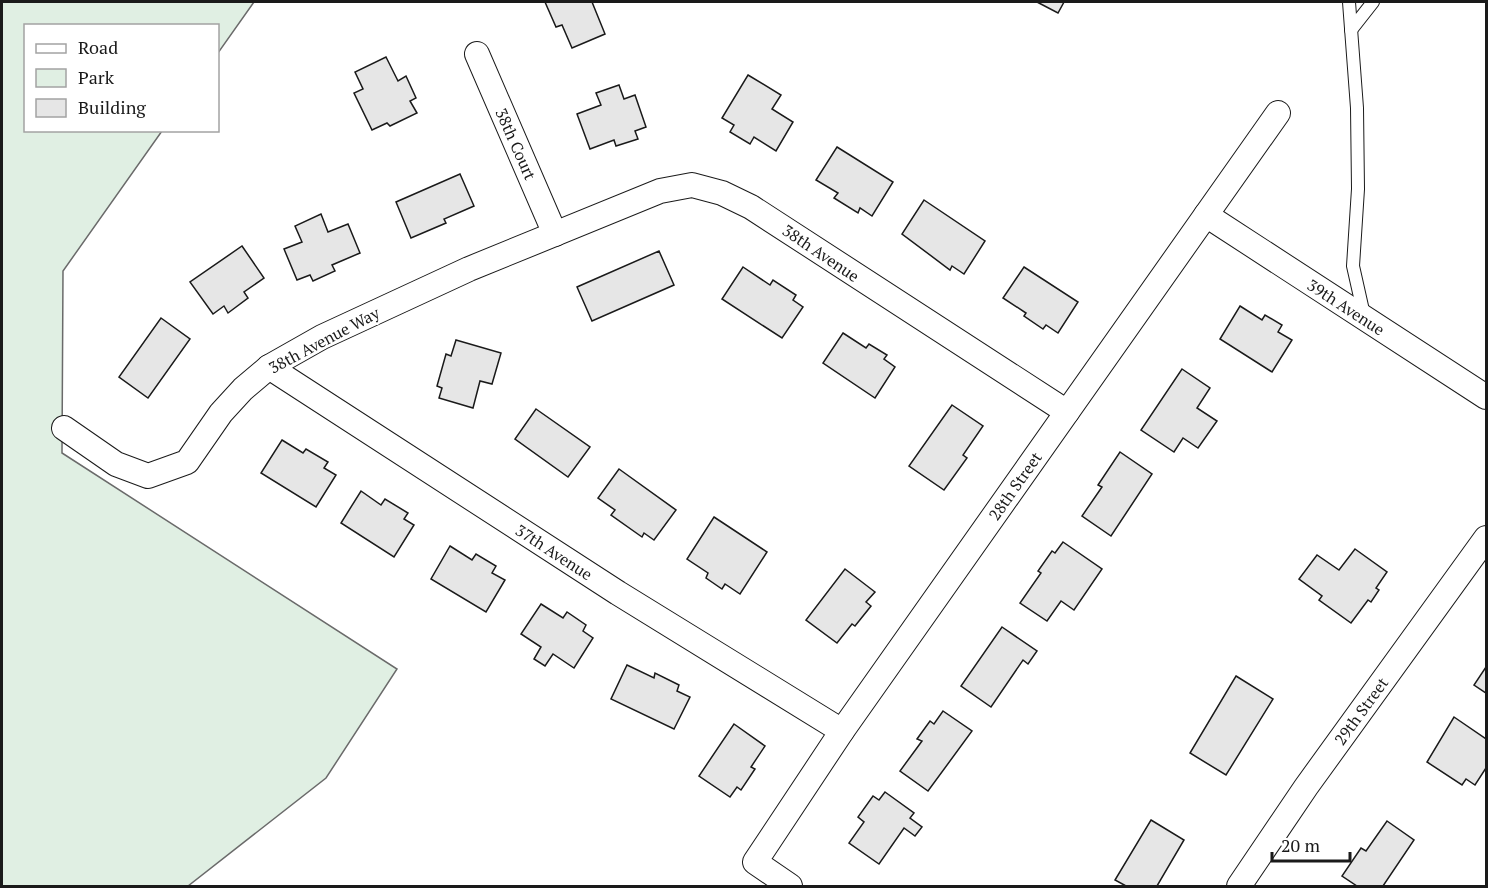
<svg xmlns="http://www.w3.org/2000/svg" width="1488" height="888" font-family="'PT Serif',serif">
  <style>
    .green { fill: #e0efe3; stroke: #6a6a6a; stroke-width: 1.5 }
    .building { fill: #e6e6e6; stroke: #1a1a1a; stroke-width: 1.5 }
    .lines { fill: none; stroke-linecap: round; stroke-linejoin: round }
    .service-casing { stroke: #1a1a1a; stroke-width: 14 }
    .minor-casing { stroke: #1a1a1a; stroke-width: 26 }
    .service { stroke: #fff; stroke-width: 12 }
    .minor { stroke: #fff; stroke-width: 24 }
    .labels { text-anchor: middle; stroke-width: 4.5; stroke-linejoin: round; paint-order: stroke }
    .street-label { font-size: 16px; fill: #1a1a1a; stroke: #fff }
  </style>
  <rect width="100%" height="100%" fill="#fff"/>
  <polygon class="green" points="2,2 254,2 218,53 218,26 26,26 26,130 162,131 63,271 62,453 397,669 326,778 188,886 2,886"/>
  <g class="building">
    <polygon points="545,2 592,2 605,34 572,48 562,25 556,27"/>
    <polygon points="1037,2 1064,2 1058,13"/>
    <polygon points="386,57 398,81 406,76 416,98 410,101 417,113 390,126 387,123 372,130 354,93 363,89 355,72"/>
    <polygon points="748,75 781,95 772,109 793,122 776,151 754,137 750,144 730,132 734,125 722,118"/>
    <polygon points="619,85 624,99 635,95 646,127 635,131 638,139 616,146 614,140 590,149 577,114 601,105 596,93"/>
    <polygon points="837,147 893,182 872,216 860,208 858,213 834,198 838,193 816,180"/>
    <polygon points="460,174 474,206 444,219 446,223 411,238 396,202"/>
    <polygon points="924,200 985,241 964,274 952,266 950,270 902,234"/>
    <polygon points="321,214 328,232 348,224 360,253 332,265 335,271 313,281 310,275 297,280 284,249 302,242 295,226"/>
    <polygon points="242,246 264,278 244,292 248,298 228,313 224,306 213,314 190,282"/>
    <polygon points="659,251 674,285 592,321 577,287"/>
    <polygon points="743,267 770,285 773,280 796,295 793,300 803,307 782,338 722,299"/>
    <polygon points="1024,267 1078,302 1058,333 1046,325 1043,329 1024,316 1026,313 1003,298"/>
    <polygon points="1240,306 1262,320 1265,315 1282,325 1278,332 1292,340 1272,372 1220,339"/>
    <polygon points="161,318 190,339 148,398 119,377"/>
    <polygon points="843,333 866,348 869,344 887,355 884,359 895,367 875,398 823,363"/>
    <polygon points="456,340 501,353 492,384 480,381 473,408 439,398 442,388 437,386 446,354 451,356"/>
    <polygon points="1182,369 1210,388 1197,408 1217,421 1198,448 1183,438 1174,452 1141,430"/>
    <polygon points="952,405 983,426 963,455 967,458 944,490 909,466"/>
    <polygon points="536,409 590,447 568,477 515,439"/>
    <polygon points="282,440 303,453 306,449 328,462 324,468 336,475 316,507 261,473"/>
    <polygon points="1120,452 1152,474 1111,536 1082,516 1102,487 1098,485"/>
    <polygon points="619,469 676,510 654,540 644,533 642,537 611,515 615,510 598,498"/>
    <polygon points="361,491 381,505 385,499 408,513 404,519 414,525 394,557 341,523"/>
    <polygon points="714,517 767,552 740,594 725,584 722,589 706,578 708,573 687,559"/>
    <polygon points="1063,542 1102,569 1074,610 1061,601 1047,621 1020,603 1041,573 1038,571 1052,551 1055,553"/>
    <polygon points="450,546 472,560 476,554 496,566 492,573 505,580 486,612 431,579"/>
    <polygon points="1355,549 1387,572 1376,588 1379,590 1371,602 1368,600 1351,623 1319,600 1322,596 1299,579 1317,555 1339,570"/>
    <polygon points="845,569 875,592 866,602 871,606 855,626 852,624 837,643 806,620"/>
    <polygon points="541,604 563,618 567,612 586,625 583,631 593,638 574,668 553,654 545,666 534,659 541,647 521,634"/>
    <polygon points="1002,627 1037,651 1028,664 1023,660 991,707 961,686"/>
    <polygon points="627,665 654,678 655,673 679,685 677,691 690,697 674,729 611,699"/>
    <polygon points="1486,667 1486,693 1474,685"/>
    <polygon points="1236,676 1273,699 1226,775 1190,753"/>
    <polygon points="943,711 972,731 928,791 900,771 922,741 917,739 930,721 934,724"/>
    <polygon points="1454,717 1486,739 1486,768 1475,785 1466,779 1462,785 1427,762"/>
    <polygon points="734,724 765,746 751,767 755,769 741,790 737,787 730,797 699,776"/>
    <polygon points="885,792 914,813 910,818 922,827 915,836 904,828 879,864 849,843 864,822 858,817 873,796 879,800"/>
    <polygon points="1151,820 1184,840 1157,886 1126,886 1115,880"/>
    <polygon points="1387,821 1414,840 1383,886 1357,886 1342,876 1361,848 1366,851"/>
  </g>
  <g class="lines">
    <defs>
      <g id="service">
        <polyline points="1349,2 1357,108 1358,189 1353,266 1364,315"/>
        <polyline points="1351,30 1373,2"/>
      </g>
      <g id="minor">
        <polyline points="477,54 555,234"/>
        <polyline points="1206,215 1486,397"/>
        <polyline points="269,367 618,593 842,731"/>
        <polyline points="64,428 116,464 148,476 187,462 221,413 243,389 269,367 322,337 469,269 660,191 692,185 722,193 751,207 1067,412"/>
        <polyline points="790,886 755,862 842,731 1278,113"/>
        <polyline points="1239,886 1306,787 1486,538"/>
      </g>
    </defs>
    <use href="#service" class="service-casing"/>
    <use href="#minor" class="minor-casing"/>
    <use href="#service" class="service"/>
    <use href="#minor" class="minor"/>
  </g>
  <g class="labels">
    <g class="street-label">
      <text transform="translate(516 144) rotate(66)" y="6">38th Court</text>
      <text transform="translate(821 253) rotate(34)" y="6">38th Avenue</text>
      <text transform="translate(1346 307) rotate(33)" y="6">39th Avenue</text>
      <text transform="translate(324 340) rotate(-28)" y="6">38th Avenue Way</text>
      <text transform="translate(1015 486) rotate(-55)" y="6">28th Street</text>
      <text transform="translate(554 552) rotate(33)" y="6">37th Avenue</text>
      <text transform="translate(1361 711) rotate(-54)" y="6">29th Street</text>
    </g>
  </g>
  <rect width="1488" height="888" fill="none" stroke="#1a1a1a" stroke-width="6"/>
  <rect x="24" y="24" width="195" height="108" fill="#ffffff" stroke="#a3a3a3" stroke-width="1.5"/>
  <rect x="36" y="44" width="30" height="9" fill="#ffffff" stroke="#a3a3a3" stroke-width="1.5"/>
  <text x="78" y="54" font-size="18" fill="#1a1a1a">Road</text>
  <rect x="36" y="69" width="30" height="18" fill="#e0efe3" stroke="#a3a3a3" stroke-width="1.5"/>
  <text x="78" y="84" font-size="18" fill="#1a1a1a">Park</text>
  <rect x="36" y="99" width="30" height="18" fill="#e6e6e6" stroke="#a3a3a3" stroke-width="1.5"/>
  <text x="78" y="114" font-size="18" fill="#1a1a1a">Building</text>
  <path d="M1272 852v9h78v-9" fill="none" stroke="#1a1a1a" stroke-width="3"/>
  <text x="1281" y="852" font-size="18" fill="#1a1a1a" stroke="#ffffff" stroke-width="4.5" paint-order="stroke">20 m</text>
</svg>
